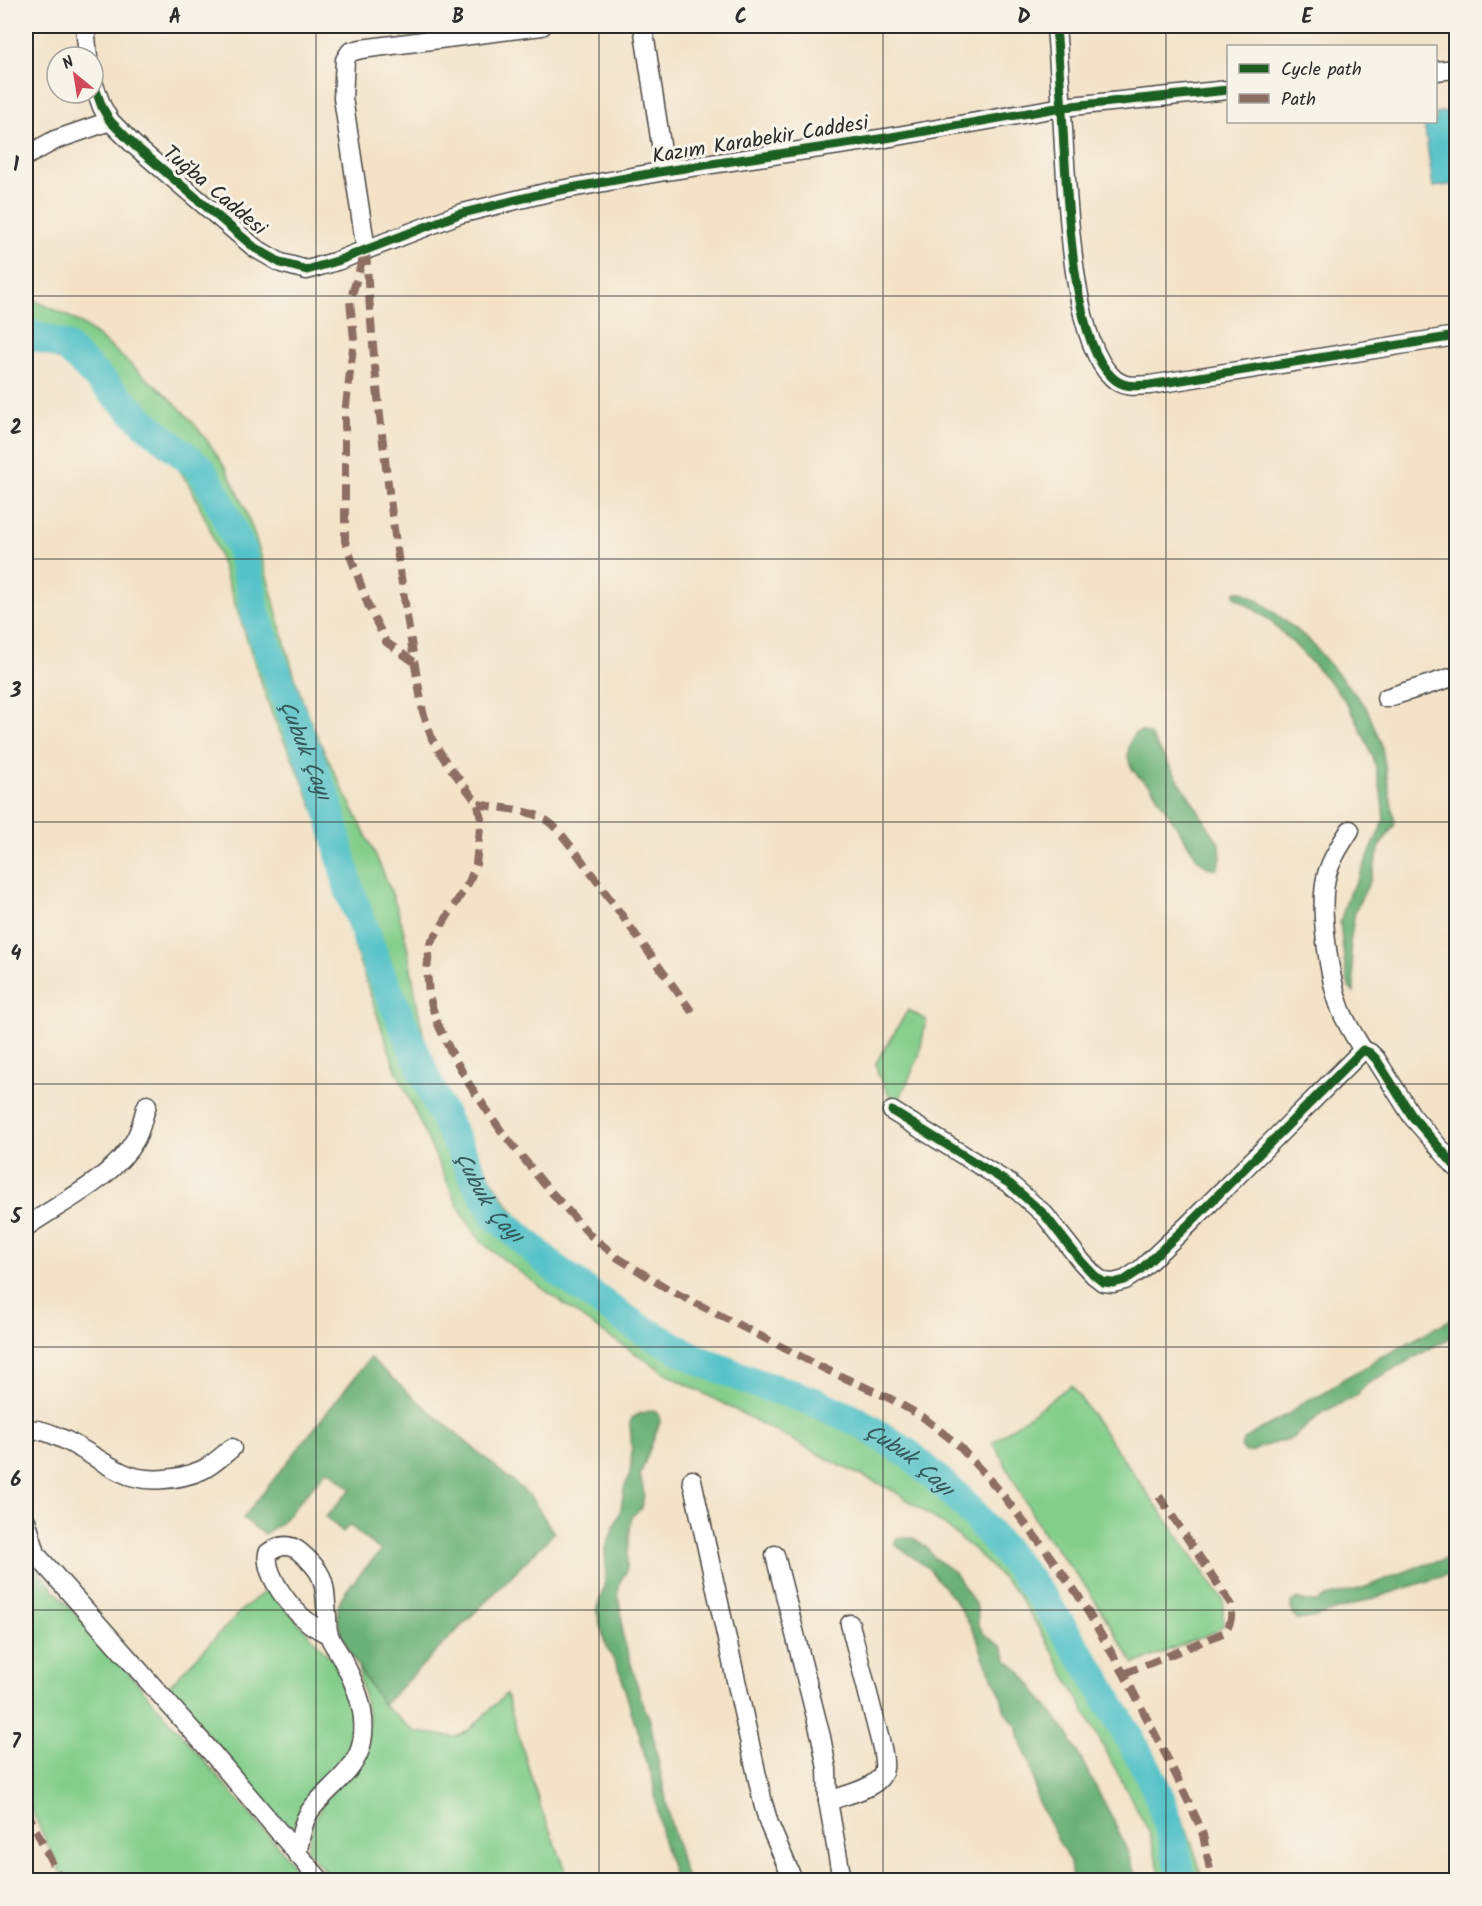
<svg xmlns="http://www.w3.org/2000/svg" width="1482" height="1906" font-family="Kalam,sans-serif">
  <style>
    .green { fill: #83ce8b; stroke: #577c5b; stroke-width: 1.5 }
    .forest { fill: #6ab177; stroke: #4a6e51; stroke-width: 1.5 }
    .water { fill: #54c2c8; stroke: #40767a; stroke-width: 1.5 }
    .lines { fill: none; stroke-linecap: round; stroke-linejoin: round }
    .river { stroke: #54c2c8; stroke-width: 30 }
    .minor-casing { stroke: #494643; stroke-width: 21 }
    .minor { stroke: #fff; stroke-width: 18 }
    .quiet { stroke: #8d6e63; stroke-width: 8; stroke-dasharray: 15 8; stroke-linecap: butt }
    .cycleway-casing { stroke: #f7f3e8; stroke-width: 13 }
    .cycleway { stroke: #1b5e20; stroke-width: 9 }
    .grid { fill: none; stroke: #2b2b2b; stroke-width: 1.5; stroke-opacity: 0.55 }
    .labels { text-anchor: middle; stroke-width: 6; stroke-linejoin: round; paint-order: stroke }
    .street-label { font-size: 21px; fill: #2b2b2b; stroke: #f7f3e8 }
    .water-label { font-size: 22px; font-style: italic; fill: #37585a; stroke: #f7f3e8 }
    .neatline { fill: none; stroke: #2b2b2b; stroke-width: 2 }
    .grid-label { font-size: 20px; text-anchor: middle; font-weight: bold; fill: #2b2b2b }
  </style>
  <rect width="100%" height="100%" fill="#f7f3e8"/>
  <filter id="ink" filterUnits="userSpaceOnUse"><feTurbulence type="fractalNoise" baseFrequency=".0167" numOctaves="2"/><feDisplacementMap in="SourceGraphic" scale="12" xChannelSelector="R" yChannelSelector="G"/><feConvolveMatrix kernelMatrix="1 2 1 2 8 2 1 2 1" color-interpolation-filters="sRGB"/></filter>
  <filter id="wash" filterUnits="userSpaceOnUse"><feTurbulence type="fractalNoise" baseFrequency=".008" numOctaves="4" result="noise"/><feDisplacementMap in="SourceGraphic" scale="24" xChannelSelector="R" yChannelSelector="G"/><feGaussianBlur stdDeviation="1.35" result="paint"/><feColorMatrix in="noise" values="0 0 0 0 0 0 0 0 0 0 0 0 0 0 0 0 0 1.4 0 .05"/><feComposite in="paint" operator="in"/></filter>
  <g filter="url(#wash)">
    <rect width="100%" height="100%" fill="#f3e2c8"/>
    <g class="green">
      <path d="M26,297C42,304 58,310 73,319C97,333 117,353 138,371C151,382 165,393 177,405C211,440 237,482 252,528C273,587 283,649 305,707C331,775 372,837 396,905C411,948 413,994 424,1037C431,1063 445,1089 457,1113C472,1144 488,1176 508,1204C572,1293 684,1341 783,1382C815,1395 848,1405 879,1421C914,1440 939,1466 966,1494C985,1514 1004,1534 1022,1556C1069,1615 1109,1681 1145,1748C1168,1790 1193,1833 1202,1880H1162L1149,1832L1054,1654L1032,1617L1015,1591L973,1549L947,1527L894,1491L843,1467L669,1375L602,1332L520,1272L485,1245L473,1231L457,1204L396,1070L357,955L326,840L302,780L272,714L210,529L193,491L175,463L154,438L110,398L62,362L26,343Z"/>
      <polygon points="908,1010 926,1020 919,1056 896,1107 878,1075 876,1063"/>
      <polygon points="1071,1385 1223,1600 1223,1625 1217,1631 1134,1664 1089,1591 1040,1528 993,1442"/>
      <polygon points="26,1558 131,1676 307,1880 63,1880 60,1871 26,1798"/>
      <polygon points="268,1589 334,1662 346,1677 357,1712 354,1748 343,1766 304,1808 290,1834 168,1687 245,1607"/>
      <polygon points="358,1667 383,1705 415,1732 455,1737 468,1731 506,1694 540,1806 570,1880 332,1880 307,1850 314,1819 369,1722"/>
    </g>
    <g class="forest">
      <polygon points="1236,591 1242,591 1261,602 1308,639 1366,707 1381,743 1395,824 1380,846 1371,879 1355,911 1350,943 1354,981 1354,993 1349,988 1345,967 1340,922 1349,893 1358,879 1384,821 1381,791 1373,757 1356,719 1346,702 1336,689 1295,645 1268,619 1237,598 1234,595"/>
      <path d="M1141,731L1150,735L1220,845L1221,858L1217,869L1207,867L1197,858L1150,785C1130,773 1122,756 1134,734Z"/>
      <polygon points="1456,1316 1456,1334 1367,1384 1356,1396 1325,1411 1292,1438 1261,1447 1251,1452 1246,1452 1241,1447 1243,1441 1254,1433 1287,1415 1307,1400 1321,1395 1345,1378 1368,1366 1376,1359 1392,1352"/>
      <path d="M370,1358L413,1397L530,1496L554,1533L383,1705C368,1681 324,1625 342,1597C352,1581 368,1566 381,1551L349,1525L343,1532L326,1517L351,1489L328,1469L280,1524L264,1534L243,1518Z"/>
      <path d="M653,1410C660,1413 660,1416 660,1422L640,1475L644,1494L642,1508L632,1516L631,1519L627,1566L626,1572L620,1581L618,1596L622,1618V1633L642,1701L650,1720L670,1820L687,1880H675L662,1837L652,1776L645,1759L640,1735L634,1721L621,1675L605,1643L597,1612L600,1599L604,1588L606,1573L605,1550L621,1509L624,1489L630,1474L632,1451L630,1423L632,1418L639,1414Z"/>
      <polygon points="897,1538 913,1538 924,1545 934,1557 956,1574 977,1607 978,1623 983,1633 1002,1647 1007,1660 1020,1671 1066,1731 1113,1819 1128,1853 1137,1880 1072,1880 1070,1863 1036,1798 1034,1779 1029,1761 1021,1744 1018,1728 1004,1710 1001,1695 984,1659 977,1637 970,1625 955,1600 928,1568 894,1544"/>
      <path d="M1456,1556V1572L1312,1618L1297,1620C1292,1614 1290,1609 1291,1602L1299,1599L1306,1602H1317L1326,1597L1363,1588L1417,1567Z"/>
    </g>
    <polygon class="water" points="1451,111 1456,152 1456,184 1433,187 1424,122 1436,122 1436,113"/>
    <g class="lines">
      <path class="river" id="s1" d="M26,333L65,346L147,425L201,469L217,497L241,549L252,592L255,613L287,702L327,801L349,889L379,970L440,1109L476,1181L495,1215L557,1270L612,1310L641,1329L701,1361L756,1383L810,1400L857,1421L909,1454L962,1501L1025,1575L1050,1609L1095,1677L1148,1771L1160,1798L1174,1843L1182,1880"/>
    </g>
  </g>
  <g filter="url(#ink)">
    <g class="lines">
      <defs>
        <g id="minor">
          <polyline points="85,26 88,57"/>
          <polyline points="643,26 665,171"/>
          <path d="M1056,26C1059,66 1062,107 1064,148C1068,202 1072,340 1112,377C1123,388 1135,386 1150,385L1456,336"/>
          <polyline points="1436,71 1456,69"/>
          <polyline points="93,82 102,107 110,121 134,145 255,248 281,263 307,270 337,261 459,214 549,192 665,171 886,138 1062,107 1228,90"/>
          <polyline points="26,156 55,140 110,121"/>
          <polyline points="366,250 343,98 345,60 350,52 361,49 542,26"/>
          <polyline points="1386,698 1456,676"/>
          <path d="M1350,830C1341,844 1332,858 1327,874C1318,907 1329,978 1341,1010C1347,1025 1355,1037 1363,1050"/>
          <polyline points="892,1111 1010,1184 1044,1214 1081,1261 1094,1275 1103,1282 1113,1283 1125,1280 1140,1270 1188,1225 1363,1050 1370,1053 1376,1059 1412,1116 1456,1167"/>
          <path d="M26,1227C61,1202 113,1179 135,1140C141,1130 143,1116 147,1105"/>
          <path d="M26,1430C40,1428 52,1434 65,1440C84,1449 102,1463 121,1472C144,1484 179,1480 202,1470C213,1465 223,1455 232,1448"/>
          <polyline points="692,1480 763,1803 769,1824 793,1880"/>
          <polyline points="26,1520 36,1553"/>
          <polyline points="26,1543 212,1753 320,1880"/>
          <polyline points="775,1555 821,1737 827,1769 828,1801 842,1880"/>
          <path d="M828,1801C844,1795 883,1788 884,1768C885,1761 883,1754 882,1748L850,1624"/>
          <path d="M297,1854C301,1837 302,1820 313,1807C330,1786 357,1770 362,1742C368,1711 354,1681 340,1655C336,1648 331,1642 329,1635C327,1629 327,1622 327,1616C324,1583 327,1575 300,1552C289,1543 279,1545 268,1553C264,1575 291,1609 308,1622C314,1627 322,1631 329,1635"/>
        </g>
      </defs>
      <use href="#minor" class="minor-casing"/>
      <use href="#minor" class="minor"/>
      <g class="quiet">
        <path d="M366,250C375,405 396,559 423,712L432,739L446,762L478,804L481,819L476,864L469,882L430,944L427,970L429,995L436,1020L449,1048L469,1084L502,1132L544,1184L590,1235L618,1258L668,1289L827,1370L889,1398L923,1417L957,1444L999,1490L1047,1552L1078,1595L1124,1674L1172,1767L1198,1822L1203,1835L1212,1880"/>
        <polyline points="363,258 350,301 354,339 345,414 345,541 368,605 386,642 414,662"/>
        <path d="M478,804C497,808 530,809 546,820C558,828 566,841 575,851L692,1012"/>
        <path d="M1124,1674L1223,1633C1232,1625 1232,1615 1231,1604L1159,1496"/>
        <polyline points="26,1809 57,1873 59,1880"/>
      </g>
      <defs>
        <g id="cycleway">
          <path d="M1056,26C1059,66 1062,107 1064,148C1068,202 1072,340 1112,377C1123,388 1135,386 1150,385L1456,336"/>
          <polyline points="93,82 102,107 110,121 134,145 255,248 281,263 307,270 337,261 459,214 549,192 665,171 886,138 1062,107 1228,90"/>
          <polyline points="892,1111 1010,1184 1044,1214 1081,1261 1094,1275 1103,1282 1113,1283 1125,1280 1140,1270 1188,1225 1363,1050 1370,1053 1376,1059 1412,1116 1456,1167"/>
        </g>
      </defs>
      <use href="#cycleway" class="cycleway-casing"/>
      <use href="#cycleway" class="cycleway"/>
    </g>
  </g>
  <path class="grid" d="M316,26V1880M599,26V1880M883,26V1880M1166,26V1880M26,296H1456M26,559H1456M26,822H1456M26,1084H1456M26,1347H1456M26,1610H1456"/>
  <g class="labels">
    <g class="street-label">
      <text transform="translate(760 139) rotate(-9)" y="7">Kazım Karabekir Caddesi</text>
      <text transform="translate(215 190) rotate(40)" y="7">Tuğba Caddesi</text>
    </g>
    <g class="water-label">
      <text dy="8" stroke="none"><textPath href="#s1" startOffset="526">Çubuk Çayı</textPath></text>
      <text dy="8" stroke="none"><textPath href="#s1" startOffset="1012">Çubuk Çayı</textPath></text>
      <text dy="8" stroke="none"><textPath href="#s1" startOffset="1516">Çubuk Çayı</textPath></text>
    </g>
  </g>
  <rect width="1482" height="1906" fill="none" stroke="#f7f3e8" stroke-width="66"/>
  <rect x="1227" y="45" width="210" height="78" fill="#f7f3e8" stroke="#a5a39c" stroke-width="1.5"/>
  <rect x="1239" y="64" width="30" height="9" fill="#1b5e20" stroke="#a5a39c" stroke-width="1.5"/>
  <text x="1281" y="75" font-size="18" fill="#2b2b2b">Cycle path</text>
  <rect x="1239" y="94" width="30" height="9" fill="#8d6e63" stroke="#a5a39c" stroke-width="1.5"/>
  <text x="1281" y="105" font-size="18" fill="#2b2b2b">Path</text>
  <g transform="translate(75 75) rotate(330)"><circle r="28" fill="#f7f3e8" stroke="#a5a39c" stroke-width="1.5"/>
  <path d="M0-4.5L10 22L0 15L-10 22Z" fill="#d1495b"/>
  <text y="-9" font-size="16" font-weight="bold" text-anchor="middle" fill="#2b2b2b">N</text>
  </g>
  <rect x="33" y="33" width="1416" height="1840" class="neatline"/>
  <g class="grid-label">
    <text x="175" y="23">A</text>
    <text x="458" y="23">B</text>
    <text x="741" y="23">C</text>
    <text x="1024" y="23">D</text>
    <text x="1307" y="23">E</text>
    <text x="16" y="171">1</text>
    <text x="16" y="434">2</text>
    <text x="16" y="697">3</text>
    <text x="16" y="960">4</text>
    <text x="16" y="1223">5</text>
    <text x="16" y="1486">6</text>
    <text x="16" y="1748">7</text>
  </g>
</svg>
